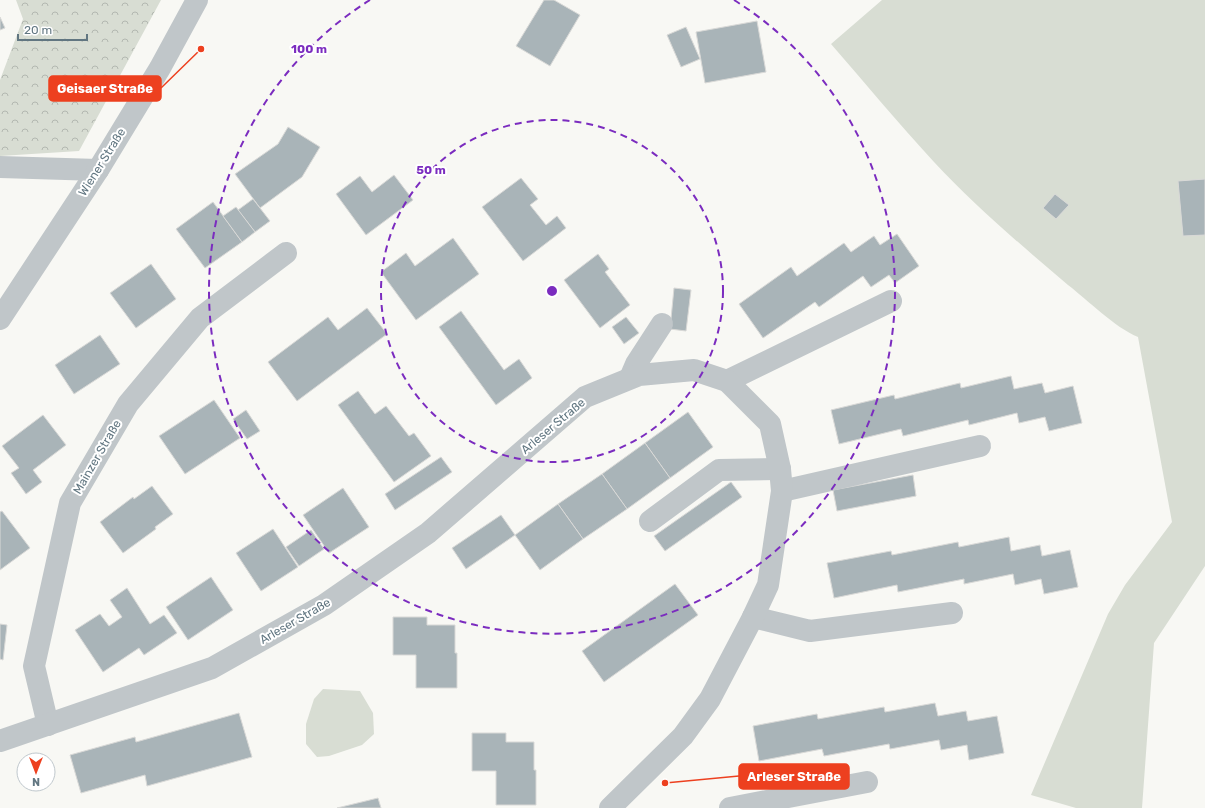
<svg xmlns="http://www.w3.org/2000/svg" width="1205" height="808" font-family="Rubik,sans-serif">
  <style>
    .green { fill: #d8ddd3; fill-rule: evenodd }
    .forest { fill: url(#forest-crowns) }
    .building { fill: #a9b4b8; stroke: #d9d9d7 }
    .lines { fill: none; stroke-linecap: round; stroke-linejoin: round }
    .minor { stroke: #c0c6c9; stroke-width: 22 }
    .ring { fill: none; stroke: #7b2cbf; stroke-width: 2; stroke-dasharray: 7 5 }
    .labels { text-anchor: middle; stroke-width: 4; stroke-linejoin: round; paint-order: stroke }
    .street-label { font-size: 12px; fill: #617681; stroke: #fff }
    .centre { fill: #7b2cbf; stroke: #fff; stroke-width: 2 }
    .ring-label { font-size: 12px; text-anchor: middle; font-weight: bold; fill: #7b2cbf; stroke: #fff; stroke-width: 4; stroke-linejoin: round; paint-order: stroke }
    .leader { fill: none; stroke: #ed401f; stroke-width: 1.5 }
    .callout-dot { fill: #ed401f; stroke: #fff; stroke-width: 1.5 }
    .callout { fill: #ed401f; stroke: #ed401f; stroke-width: 1.5 }
    .callout-label { font-size: 13px; text-anchor: middle; font-weight: bold; fill: #fff }
  </style>
  <defs>
    <pattern id="forest-crowns" width="20" height="18" patternUnits="userSpaceOnUse"><rect width="20" height="18" fill="#d8ddd3"/><path d="M2 6a3 3 0 1 1 6 0M12 15a3 3 0 1 1 6 0" fill="none" stroke="#b3b8b1"/></pattern>
  </defs>
  <rect width="100%" height="100%" fill="#f8f8f4"/>
  <g class="green">
    <path d="M882,0H1205V179L1178,181L1183,236L1205,235V566L1154,643L1142,808H1076L1031,795L1108,614L1125,585L1172,522L1138,337C1114,327 1089,301 1068,285C1022,246 975,206 934,162C899,124 865,83 831,44ZM1055,194L1069,205L1056,219L1043,208Z"/>
    <polygon points="323,689 360,691 373,713 374,734 362,745 329,756 317,757 306,744 306,724 314,699"/>
  </g>
  <polygon class="forest" points="16,0 161,0 79,151 0,156 0,80 23,19"/>
  <g class="building">
    <polygon points="544,0 554,0 580,15 550,66 516,46"/>
    <polygon points="0,17 5,28 0,30"/>
    <polygon points="757,21 766,72 705,83 696,32"/>
    <polygon points="686,27 700,59 681,67 667,35"/>
    <polygon points="288,127 320,147 302,177 260,208 235,174 278,144"/>
    <polygon points="394,175 413,200 366,235 336,194 360,176 372,192"/>
    <polygon points="521,178 538,199 530,205 546,225 557,216 566,228 523,261 482,207"/>
    <polygon points="1205,179 1205,235 1183,236 1178,181"/>
    <polygon points="1055,194 1069,205 1056,219 1043,208"/>
    <polygon points="253,199 270,221 255,232 238,210"/>
    <polygon points="213,202 242,242 205,268 176,229"/>
    <polygon points="236,207 255,232 242,242 223,216"/>
    <polygon points="897,234 919,266 895,283 889,275 871,287 863,276 819,307 815,302 763,338 739,304 791,267 797,276 844,243 851,252 874,236 880,245"/>
    <polygon points="453,238 479,274 416,320 381,272 406,253 415,266"/>
    <polygon points="598,254 609,269 605,272 630,305 600,328 564,280"/>
    <polygon points="151,264 176,299 136,328 110,293"/>
    <polygon points="674,288 691,290 686,331 670,329"/>
    <polygon points="367,308 387,334 297,401 268,362 328,317 338,330"/>
    <polygon points="461,311 504,370 519,359 532,378 496,405 439,327"/>
    <polygon points="626,317 639,333 624,344 612,327"/>
    <polygon points="100,335 120,364 74,394 55,365"/>
    <polygon points="1011,376 1014,389 1042,383 1045,393 1073,386 1082,423 1049,431 1045,417 1019,423 1017,413 969,425 968,420 903,436 901,429 839,444 831,410 894,395 895,399 960,383 961,388"/>
    <polygon points="358,391 375,414 386,406 409,436 414,433 431,456 394,482 338,405"/>
    <polygon points="214,400 240,438 185,474 159,436"/>
    <polygon points="246,410 260,431 247,439 233,419"/>
    <polygon points="688,412 713,447 670,478 645,443"/>
    <polygon points="43,415 66,445 33,470 42,482 26,494 11,473 19,468 2,446"/>
    <polygon points="645,443 670,478 627,509 602,474"/>
    <polygon points="441,457 452,472 395,510 385,494"/>
    <polygon points="602,474 627,509 583,539 558,504"/>
    <polygon points="913,475 916,496 837,511 833,490"/>
    <polygon points="731,482 742,497 665,551 654,536"/>
    <polygon points="152,486 173,514 155,527 156,529 123,553 100,522 133,497 134,499"/>
    <polygon points="343,488 369,527 329,553 303,515"/>
    <polygon points="558,504 583,539 540,570 515,535"/>
    <polygon points="2,511 30,548 0,570 0,512"/>
    <polygon points="501,515 515,535 466,569 452,548"/>
    <polygon points="273,529 298,567 261,591 236,553"/>
    <polygon points="311,530 324,549 299,566 286,547"/>
    <polygon points="1009,537 1011,551 1040,545 1042,556 1070,550 1078,587 1044,594 1041,579 1015,585 1013,574 964,584 964,579 898,592 897,585 834,598 827,563 891,551 892,555 958,542 959,547"/>
    <polygon points="211,577 233,610 188,640 166,607"/>
    <polygon points="675,584 698,615 604,682 582,651"/>
    <polygon points="127,588 150,624 164,615 177,633 144,655 139,648 103,672 75,630 100,614 109,626 122,617 110,600"/>
    <polygon points="393,617 427,617 427,625 455,625 455,653 457,653 457,688 416,688 416,655 393,655"/>
    <polygon points="0,624 7,625 3,660 0,659"/>
    <polygon points="935,703 938,716 966,711 968,721 997,716 1004,753 969,760 967,745 941,750 939,740 890,749 889,744 824,756 822,749 759,761 753,726 817,714 818,719 884,707 885,712"/>
    <polygon points="239,713 252,757 147,786 145,775 81,793 70,755 135,737 136,742"/>
    <polygon points="472,733 506,733 506,742 534,742 534,770 536,770 536,805 496,805 496,771 472,771"/>
    <polygon points="378,798 381,808 337,808"/>
  </g>
  <g class="lines">
    <g class="minor">
      <polyline points="0,167 98,170"/>
      <polyline points="0,319 98,170 160,68 197,0"/>
      <polyline points="630,378 636,364 662,324"/>
      <polyline points="727,381 891,301"/>
      <polyline points="782,491 980,446"/>
      <polyline points="650,521 719,470 780,469"/>
      <polyline points="753,617 810,631 952,613"/>
      <polyline points="48,725 34,666 70,503 128,404 200,318 286,253"/>
      <polyline points="0,741 212,668 324,605 428,533 585,397 639,375 694,370 727,381 770,424 780,469 782,491 768,585 753,617 710,699 683,736 610,808"/>
      <polyline points="730,808 867,782"/>
    </g>
  </g>
  <g class="ring">
    <circle cx="552" cy="291" r="171"/>
    <path d="M734 0A343 343 0 1 1 370 0"/>
  </g>
  <g class="labels">
    <g class="street-label">
      <text transform="translate(102 162) rotate(-58)" y="4">Wiener Straße</text>
      <text transform="translate(553 426) rotate(-40)" y="4">Arleser Straße</text>
      <text transform="translate(97 457) rotate(-60)" y="4">Mainzer Straße</text>
      <text transform="translate(295 621) rotate(-30)" y="4">Arleser Straße</text>
    </g>
  </g>
  <circle cx="552" cy="291" r="6" class="centre"/>
  <g class="ring-label">
    <text x="309" y="53">100 m</text>
    <text x="431" y="174">50 m</text>
  </g>
  <path class="leader" d="M201 49L161 88M665 783L739 776"/>
  <g class="callout-dot">
    <circle cx="201" cy="49" r="4"/>
    <circle cx="665" cy="783" r="4"/>
  </g>
  <g class="callout">
    <rect x="49" y="76" width="112" height="25" rx="4"/>
    <rect x="739" y="764" width="110" height="25" rx="4"/>
  </g>
  <g class="callout-label">
    <text x="105" y="93">Geisaer Straße</text>
    <text x="794" y="781">Arleser Straße</text>
  </g>
  <g transform="translate(36 772) rotate(180)"><circle r="19" fill="#ffffff" stroke="#c0c8cd"/>
  <path d="M0-3L7 15L0 10L-7 15Z" fill="#ed401f"/>
  <text y="-6" font-size="11" font-weight="bold" text-anchor="middle" fill="#617681">N</text>
  </g>
  <path d="M18 34v6h69v-6" fill="none" stroke="#617681" stroke-width="2"/>
  <text x="24" y="34" font-size="12" fill="#617681" stroke="#ffffff" stroke-width="3" paint-order="stroke">20 m</text>
</svg>
